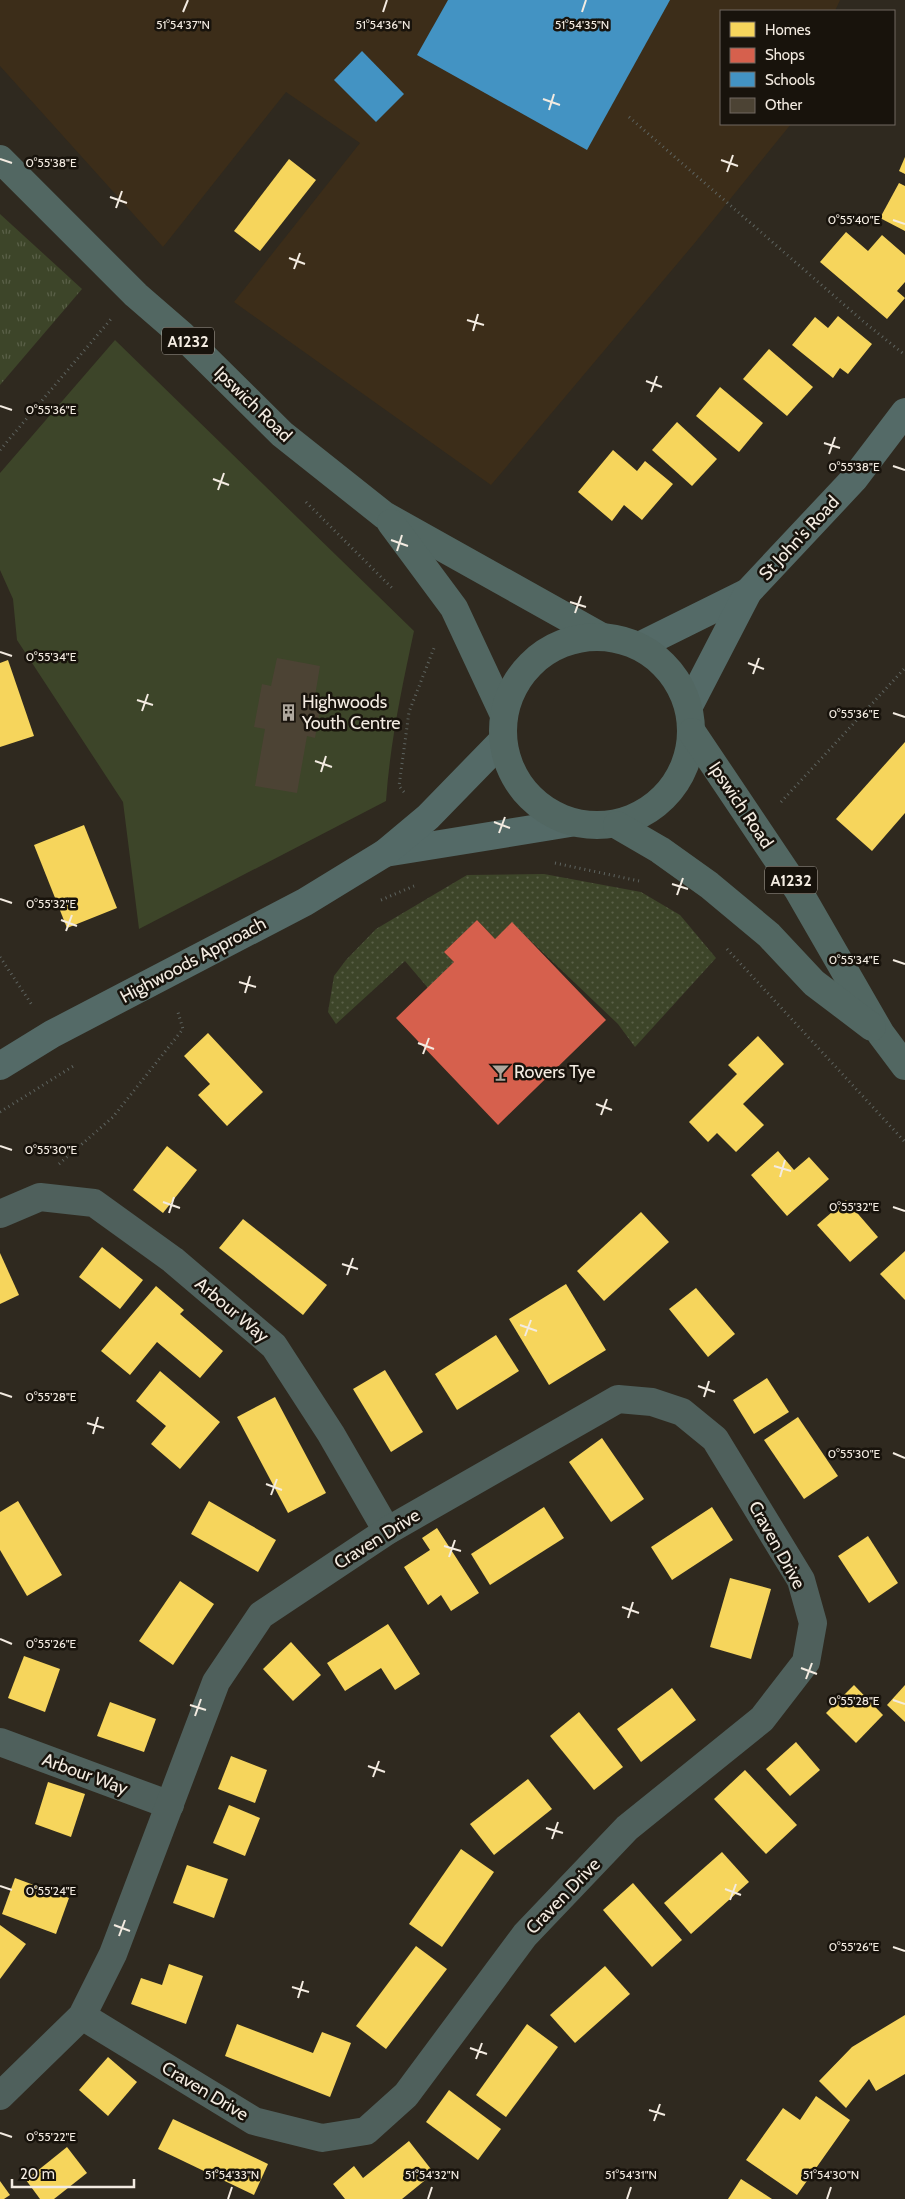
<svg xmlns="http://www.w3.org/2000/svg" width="905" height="2199" font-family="Cabin,sans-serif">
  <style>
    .built { fill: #3c2d19 }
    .grass { fill: url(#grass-tufts) }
    .park { fill: #3d4529 }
    .garden { fill: url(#garden-dots) }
    .homes { fill: #f6d55c }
    .shops { fill: #d6604d }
    .schools { fill: #4393c3 }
    .building { fill: #4c4334 }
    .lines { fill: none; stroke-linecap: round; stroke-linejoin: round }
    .path { stroke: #5e6460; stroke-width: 3; stroke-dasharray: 1 4; stroke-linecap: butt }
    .street { stroke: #4f605c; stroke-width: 28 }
    .secondary { stroke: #546a67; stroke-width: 28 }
    .primary { stroke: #526762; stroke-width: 28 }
    .ticks { fill: none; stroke: #f3ebe1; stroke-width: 2 }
    .labels { text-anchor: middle; stroke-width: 5; stroke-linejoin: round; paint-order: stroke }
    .shield { fill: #18130c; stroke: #b1aaa1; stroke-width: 1 }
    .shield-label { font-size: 16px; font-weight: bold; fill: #f3ebe1 }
    .street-label { font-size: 18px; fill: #f3ebe1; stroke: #18130c }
    .poi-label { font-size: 18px; fill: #f3ebe1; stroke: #18130c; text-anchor: start }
    .ticks-label { font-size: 12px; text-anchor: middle; fill: #f3ebe1; stroke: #18130c; stroke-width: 5; stroke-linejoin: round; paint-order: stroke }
  </style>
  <defs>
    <pattern id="grass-tufts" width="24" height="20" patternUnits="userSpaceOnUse" patternTransform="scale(1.25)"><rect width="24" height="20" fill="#3d4529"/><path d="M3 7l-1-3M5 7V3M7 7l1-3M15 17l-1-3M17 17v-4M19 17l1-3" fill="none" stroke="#5a6048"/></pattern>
    <pattern id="garden-dots" width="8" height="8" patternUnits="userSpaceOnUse" patternTransform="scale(1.25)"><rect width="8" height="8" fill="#3d4529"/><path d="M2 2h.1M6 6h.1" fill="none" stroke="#5a6048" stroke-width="1.8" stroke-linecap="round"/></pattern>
  </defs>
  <rect width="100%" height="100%" fill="#2f291f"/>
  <polygon class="built" points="0,0 840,0 835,11 721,11 721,124 791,124 693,245 491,485 234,302 360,143 286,92 163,247 0,66"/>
  <polygon class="grass" points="0,214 82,289 0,385"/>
  <path class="park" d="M115,340L414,631C402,687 390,743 386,801L139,929L123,802L17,640L13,599L0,570V473Z"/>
  <polygon class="garden" points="544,874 641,892 680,915 716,958 635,1047 618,1024 512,923 495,939 477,920 444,952 454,962 428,988 405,961 336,1024 328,1012 334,976 346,960 376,929 467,875"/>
  <g class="homes">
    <polygon points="905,157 905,174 899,171"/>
    <polygon points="289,159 316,180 260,251 234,231"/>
    <polygon points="899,183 905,186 905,231 880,218"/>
    <polygon points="846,232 868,251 882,235 905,255 905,282 897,291 905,298 887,319 820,262"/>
    <polygon points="838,316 872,344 848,374 840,368 833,378 792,345 815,317 828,328"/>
    <polygon points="769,349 813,387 787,416 743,379"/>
    <polygon points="720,387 763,423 739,452 696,416"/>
    <polygon points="677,422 717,459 692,486 652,450"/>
    <polygon points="613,450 637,471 645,461 673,484 642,520 624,505 612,521 578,492"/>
    <polygon points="8,660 34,736 0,747 0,663"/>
    <polygon points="905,742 905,813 872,851 836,819"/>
    <polygon points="84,825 117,908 67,928 34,845"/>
    <polygon points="208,1033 263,1092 227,1126 198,1095 210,1084 184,1056"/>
    <polygon points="758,1036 784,1064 743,1104 764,1125 736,1152 717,1133 708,1142 689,1122 737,1074 728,1065"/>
    <polygon points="167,1146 197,1170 163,1213 133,1190"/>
    <polygon points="778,1151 794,1170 809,1157 829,1179 787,1216 751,1175"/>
    <polygon points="846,1200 878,1237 850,1262 817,1225"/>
    <polygon points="641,1212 669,1242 604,1301 577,1271"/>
    <polygon points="243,1219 327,1285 303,1315 219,1248"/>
    <polygon points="102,1247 143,1280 120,1309 79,1277"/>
    <polygon points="905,1251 905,1300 880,1274"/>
    <polygon points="0,1253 19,1295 0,1304"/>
    <polygon points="566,1284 606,1350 549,1385 509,1319"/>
    <polygon points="156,1286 184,1310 180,1314 223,1351 200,1378 157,1342 130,1375 101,1351"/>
    <polygon points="696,1288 735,1334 708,1357 669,1309"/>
    <polygon points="496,1335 519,1371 457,1410 435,1374"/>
    <polygon points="385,1370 423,1432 391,1452 353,1389"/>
    <polygon points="160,1371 220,1422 180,1469 151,1444 166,1426 136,1401"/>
    <polygon points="767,1378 789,1412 754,1434 733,1400"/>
    <polygon points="275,1397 326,1493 288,1513 237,1417"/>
    <polygon points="798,1417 838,1476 804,1499 764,1440"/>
    <polygon points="602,1438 644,1499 611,1522 569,1462"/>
    <polygon points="18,1501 62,1575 27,1596 0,1550 0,1512"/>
    <polygon points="209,1501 276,1540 258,1572 191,1534"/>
    <polygon points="544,1507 564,1538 490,1585 471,1554"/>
    <polygon points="712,1507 733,1540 672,1580 651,1547"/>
    <polygon points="437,1528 479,1593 451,1611 441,1595 428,1605 404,1567 430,1550 422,1538"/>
    <polygon points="868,1536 898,1583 869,1603 838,1556"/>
    <polygon points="730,1578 771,1589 751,1659 710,1647"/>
    <polygon points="180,1581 214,1604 173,1665 139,1641"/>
    <polygon points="388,1624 420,1674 395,1690 381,1668 345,1691 327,1663"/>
    <polygon points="291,1642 321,1675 293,1701 263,1669"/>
    <polygon points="24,1656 60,1669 45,1712 8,1698"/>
    <polygon points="854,1685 883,1715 856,1743 826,1713"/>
    <polygon points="905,1685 905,1722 887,1705"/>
    <polygon points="672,1688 696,1720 641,1762 617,1729"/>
    <polygon points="110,1702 156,1719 144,1752 97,1736"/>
    <polygon points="579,1712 623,1767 594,1790 550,1736"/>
    <polygon points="796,1742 820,1770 790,1796 766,1769"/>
    <polygon points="231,1756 267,1770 255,1803 218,1789"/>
    <polygon points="745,1770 797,1825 766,1854 714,1799"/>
    <polygon points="528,1779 552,1809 494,1855 470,1824"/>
    <polygon points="48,1782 85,1794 71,1837 35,1824"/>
    <polygon points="229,1805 260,1818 245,1856 213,1843"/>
    <polygon points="461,1849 494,1872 442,1947 409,1924"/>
    <polygon points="722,1852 749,1882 691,1934 664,1903"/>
    <polygon points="187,1865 228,1879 214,1918 173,1903"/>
    <polygon points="15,1878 69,1898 56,1934 2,1914"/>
    <polygon points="633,1883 682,1940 652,1967 603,1910"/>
    <polygon points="0,1925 26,1944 0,1979"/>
    <polygon points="416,1946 447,1969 386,2049 356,2026"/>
    <polygon points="169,1964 203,1976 186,2024 131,2004 141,1978 162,1985"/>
    <polygon points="605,1966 630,1994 575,2043 550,2015"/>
    <polygon points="905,2015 905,2074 876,2091 869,2079 846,2108 819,2081 852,2047"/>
    <polygon points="237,2024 313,2053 322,2032 351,2043 330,2097 225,2056"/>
    <polygon points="527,2024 558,2047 506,2117 476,2095"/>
    <polygon points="108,2057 137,2082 108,2116 79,2090"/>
    <polygon points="449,2090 501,2129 478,2160 426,2122"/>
    <polygon points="816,2096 850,2120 797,2195 746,2160 783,2108 800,2120"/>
    <polygon points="173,2119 268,2164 254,2195 158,2149"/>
    <polygon points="409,2141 434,2173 402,2199 345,2199 333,2184 354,2166 363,2178"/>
    <polygon points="67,2147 87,2173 54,2199 40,2199 26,2180"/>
    <polygon points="741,2179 772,2199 728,2199"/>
    <polygon points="0,2181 10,2195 4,2199 0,2199"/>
  </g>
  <polygon class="shops" points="477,920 495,939 512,922 606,1020 498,1125 396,1018 454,962 444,952"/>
  <g class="schools">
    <polygon points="448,0 670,0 587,150 417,55"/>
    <polygon points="362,51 404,94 376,122 334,80"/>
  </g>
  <polygon class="building" points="277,658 320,666 315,696 322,698 315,738 307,736 297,793 255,786 265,729 254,727 262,684 271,686"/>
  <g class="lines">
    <g class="path">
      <polyline points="629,117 864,322 905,355"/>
      <polyline points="0,450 111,319"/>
      <polyline points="306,502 392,588"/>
      <polyline points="404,792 399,786 409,712 434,648"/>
      <polyline points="781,802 905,668"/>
      <polyline points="555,863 639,881"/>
      <polyline points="381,900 414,886"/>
      <polyline points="727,949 905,1142"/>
      <polyline points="0,957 32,1005"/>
      <polyline points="0,1112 75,1065"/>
      <polyline points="59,1164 113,1117 183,1029 177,1009"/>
    </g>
    <g class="street">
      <polyline points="0,1214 40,1197 94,1203 173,1260 274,1346 331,1434 387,1531"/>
      <polyline points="0,1742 170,1805"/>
      <polyline points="0,2096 82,2016 113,1954 216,1682 261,1615 387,1531 618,1399 652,1402 682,1412 715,1439 801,1580 813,1623 806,1662 762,1719 627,1828 525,1935 406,2095 366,2131 322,2138 254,2121 82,2016"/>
    </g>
    <g class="secondary">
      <polyline points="639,646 748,592"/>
      <polyline points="689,706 748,592 854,479 905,412"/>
      <polyline points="385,853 570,823"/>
      <polyline points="0,1066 52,1034 305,902 385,853 428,817 503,740"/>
    </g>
    <g class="primary">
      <polyline points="0,159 136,295 181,334 282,434 384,515 602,637"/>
      <polyline points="391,523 454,608 504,715"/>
      <circle cx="597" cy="731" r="94"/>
      <polyline points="692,732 798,890 881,1034 905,1066"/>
      <polyline points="617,825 660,850 709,885 769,935 814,983 872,1027"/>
    </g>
  </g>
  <path class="ticks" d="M183,12L188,0M383,12L387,0M582,12L586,0M543,99L560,105M549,110L554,94M0,159L12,163M721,160L738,166M727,172L733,155M110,197L127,203M116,208L122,191M893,220L905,224M289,258L305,264M294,269L300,253M467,320L484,325M473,331L478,314M646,381L662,387M651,392L657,376M0,406L12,410M824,443L840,448M829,454L835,437M893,466L905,470M213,479L229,485M218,490L224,473M391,540L408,546M397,551L402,535M570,602L586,607M575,613L581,596M0,652L12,656M748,663L764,669M753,674L759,658M137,700L153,705M142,711L148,694M893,713L905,717M315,761L332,767M321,772L326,756M494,822L510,828M499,833L505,817M672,884L688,889M677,895L683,878M0,899L12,903M61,920L77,926M66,931L72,915M893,960L905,964M239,982L256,987M245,993L250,976M418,1043L434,1049M423,1054L429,1038M596,1104L612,1110M601,1115L607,1099M0,1146L12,1150M774,1166L791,1171M780,1177L785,1160M163,1202L180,1208M893,1207L905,1211M169,1213L174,1197M342,1264L358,1269M347,1275L353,1258M520,1325L537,1331M525,1336L531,1320M698,1386L715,1392M0,1393L12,1397M704,1397L709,1381M87,1423L104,1428M93,1434L98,1417M893,1453L905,1458M266,1484L282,1490M271,1495L277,1479M444,1546L461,1551M449,1557L455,1540M622,1607L639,1613M628,1618L633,1602M0,1639L12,1644M801,1668L817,1674M806,1679L812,1663M893,1700L905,1704M190,1705L206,1710M195,1716L201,1699M368,1766L385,1772M373,1777L379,1761M546,1828L563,1833M552,1839L558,1822M0,1886L12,1890M725,1889L741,1895M730,1900L736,1884M114,1925L130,1931M119,1936L125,1920M893,1947L905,1951M292,1987L309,1992M298,1998L303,1981M470,2048L487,2054M476,2059L482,2043M649,2110L665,2115M654,2121L660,2104M0,2133L12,2137M228,2199L232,2187M428,2199L432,2187M627,2199L631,2187M827,2199L831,2187"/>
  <defs>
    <symbol id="building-bare" viewBox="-9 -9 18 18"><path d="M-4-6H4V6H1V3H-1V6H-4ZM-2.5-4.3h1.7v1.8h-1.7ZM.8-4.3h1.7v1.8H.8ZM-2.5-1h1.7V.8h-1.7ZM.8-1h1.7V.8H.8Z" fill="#aea79d" stroke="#18130c" stroke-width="2.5" paint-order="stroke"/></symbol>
    <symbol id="bar-bare" viewBox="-9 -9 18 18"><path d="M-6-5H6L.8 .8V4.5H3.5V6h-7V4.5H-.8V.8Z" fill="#aea79d" stroke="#18130c" stroke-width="2.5" paint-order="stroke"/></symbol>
  </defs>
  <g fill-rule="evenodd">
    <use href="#building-bare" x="276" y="700" width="25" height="25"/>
    <use href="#bar-bare" x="488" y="1060" width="25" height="25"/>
  </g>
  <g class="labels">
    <g class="shield">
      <rect x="162" y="327.5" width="52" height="27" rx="4"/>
      <rect x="765" y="866.5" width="52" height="27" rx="4"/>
    </g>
    <g class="shield-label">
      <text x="188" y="347">A1232</text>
      <text x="791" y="886">A1232</text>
    </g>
    <g class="street-label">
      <text transform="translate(253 404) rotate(44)" y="6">Ipswich Road</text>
      <text transform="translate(799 538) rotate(-47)" y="6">St John's Road</text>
      <text transform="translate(741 805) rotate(56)" y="6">Ipswich Road</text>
      <text transform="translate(193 960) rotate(-28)" y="6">Highwoods Approach</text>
      <text transform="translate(232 1310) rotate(40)" y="6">Arbour Way</text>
      <text transform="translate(377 1539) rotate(-32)" y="6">Craven Drive</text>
      <text transform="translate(777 1545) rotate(61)" y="6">Craven Drive</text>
      <text transform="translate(85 1774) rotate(20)" y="6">Arbour Way</text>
      <text transform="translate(563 1896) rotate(-46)" y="6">Craven Drive</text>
      <text transform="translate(205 2091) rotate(31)" y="6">Craven Drive</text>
    </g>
    <g class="poi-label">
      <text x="302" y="708">Highwoods<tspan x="302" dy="21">Youth Centre</tspan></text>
      <text x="514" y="1078">Rovers Tye</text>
    </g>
  </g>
  <g class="ticks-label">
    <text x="183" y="29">51°54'37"N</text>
    <text x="383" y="29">51°54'36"N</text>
    <text x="582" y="29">51°54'35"N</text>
    <text x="51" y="167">0°55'38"E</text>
    <text x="854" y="224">0°55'40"E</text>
    <text x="51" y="414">0°55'36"E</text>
    <text x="854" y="471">0°55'38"E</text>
    <text x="51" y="661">0°55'34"E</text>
    <text x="854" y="718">0°55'36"E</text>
    <text x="51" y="908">0°55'32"E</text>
    <text x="854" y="964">0°55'34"E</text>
    <text x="51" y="1154">0°55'30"E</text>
    <text x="854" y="1211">0°55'32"E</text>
    <text x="51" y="1401">0°55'28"E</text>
    <text x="854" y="1458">0°55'30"E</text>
    <text x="51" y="1648">0°55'26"E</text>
    <text x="854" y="1705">0°55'28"E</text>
    <text x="51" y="1895">0°55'24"E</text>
    <text x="854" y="1951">0°55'26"E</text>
    <text x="51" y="2141">0°55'22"E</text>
    <text x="232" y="2179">51°54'33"N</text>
    <text x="432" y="2179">51°54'32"N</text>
    <text x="631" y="2179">51°54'31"N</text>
    <text x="831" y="2179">51°54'30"N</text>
  </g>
  <rect x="720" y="10" width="175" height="115" fill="#18130c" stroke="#706961"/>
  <rect x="730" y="22" width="25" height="15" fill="#f6d55c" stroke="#706961"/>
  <text x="765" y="35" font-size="15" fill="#f3ebe1">Homes</text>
  <rect x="730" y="48" width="25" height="15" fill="#d6604d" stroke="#706961"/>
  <text x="765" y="60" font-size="15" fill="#f3ebe1">Shops</text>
  <rect x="730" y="72" width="25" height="15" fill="#4393c3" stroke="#706961"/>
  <text x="765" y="85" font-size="15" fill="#f3ebe1">Schools</text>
  <rect x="730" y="98" width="25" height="15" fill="#4c4334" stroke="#706961"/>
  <text x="765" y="110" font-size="15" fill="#f3ebe1">Other</text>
  <path d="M12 2179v8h122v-8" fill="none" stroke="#f3ebe1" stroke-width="2.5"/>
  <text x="20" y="2179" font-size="15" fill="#f3ebe1" stroke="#18130c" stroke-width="4" paint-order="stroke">20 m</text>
</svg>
